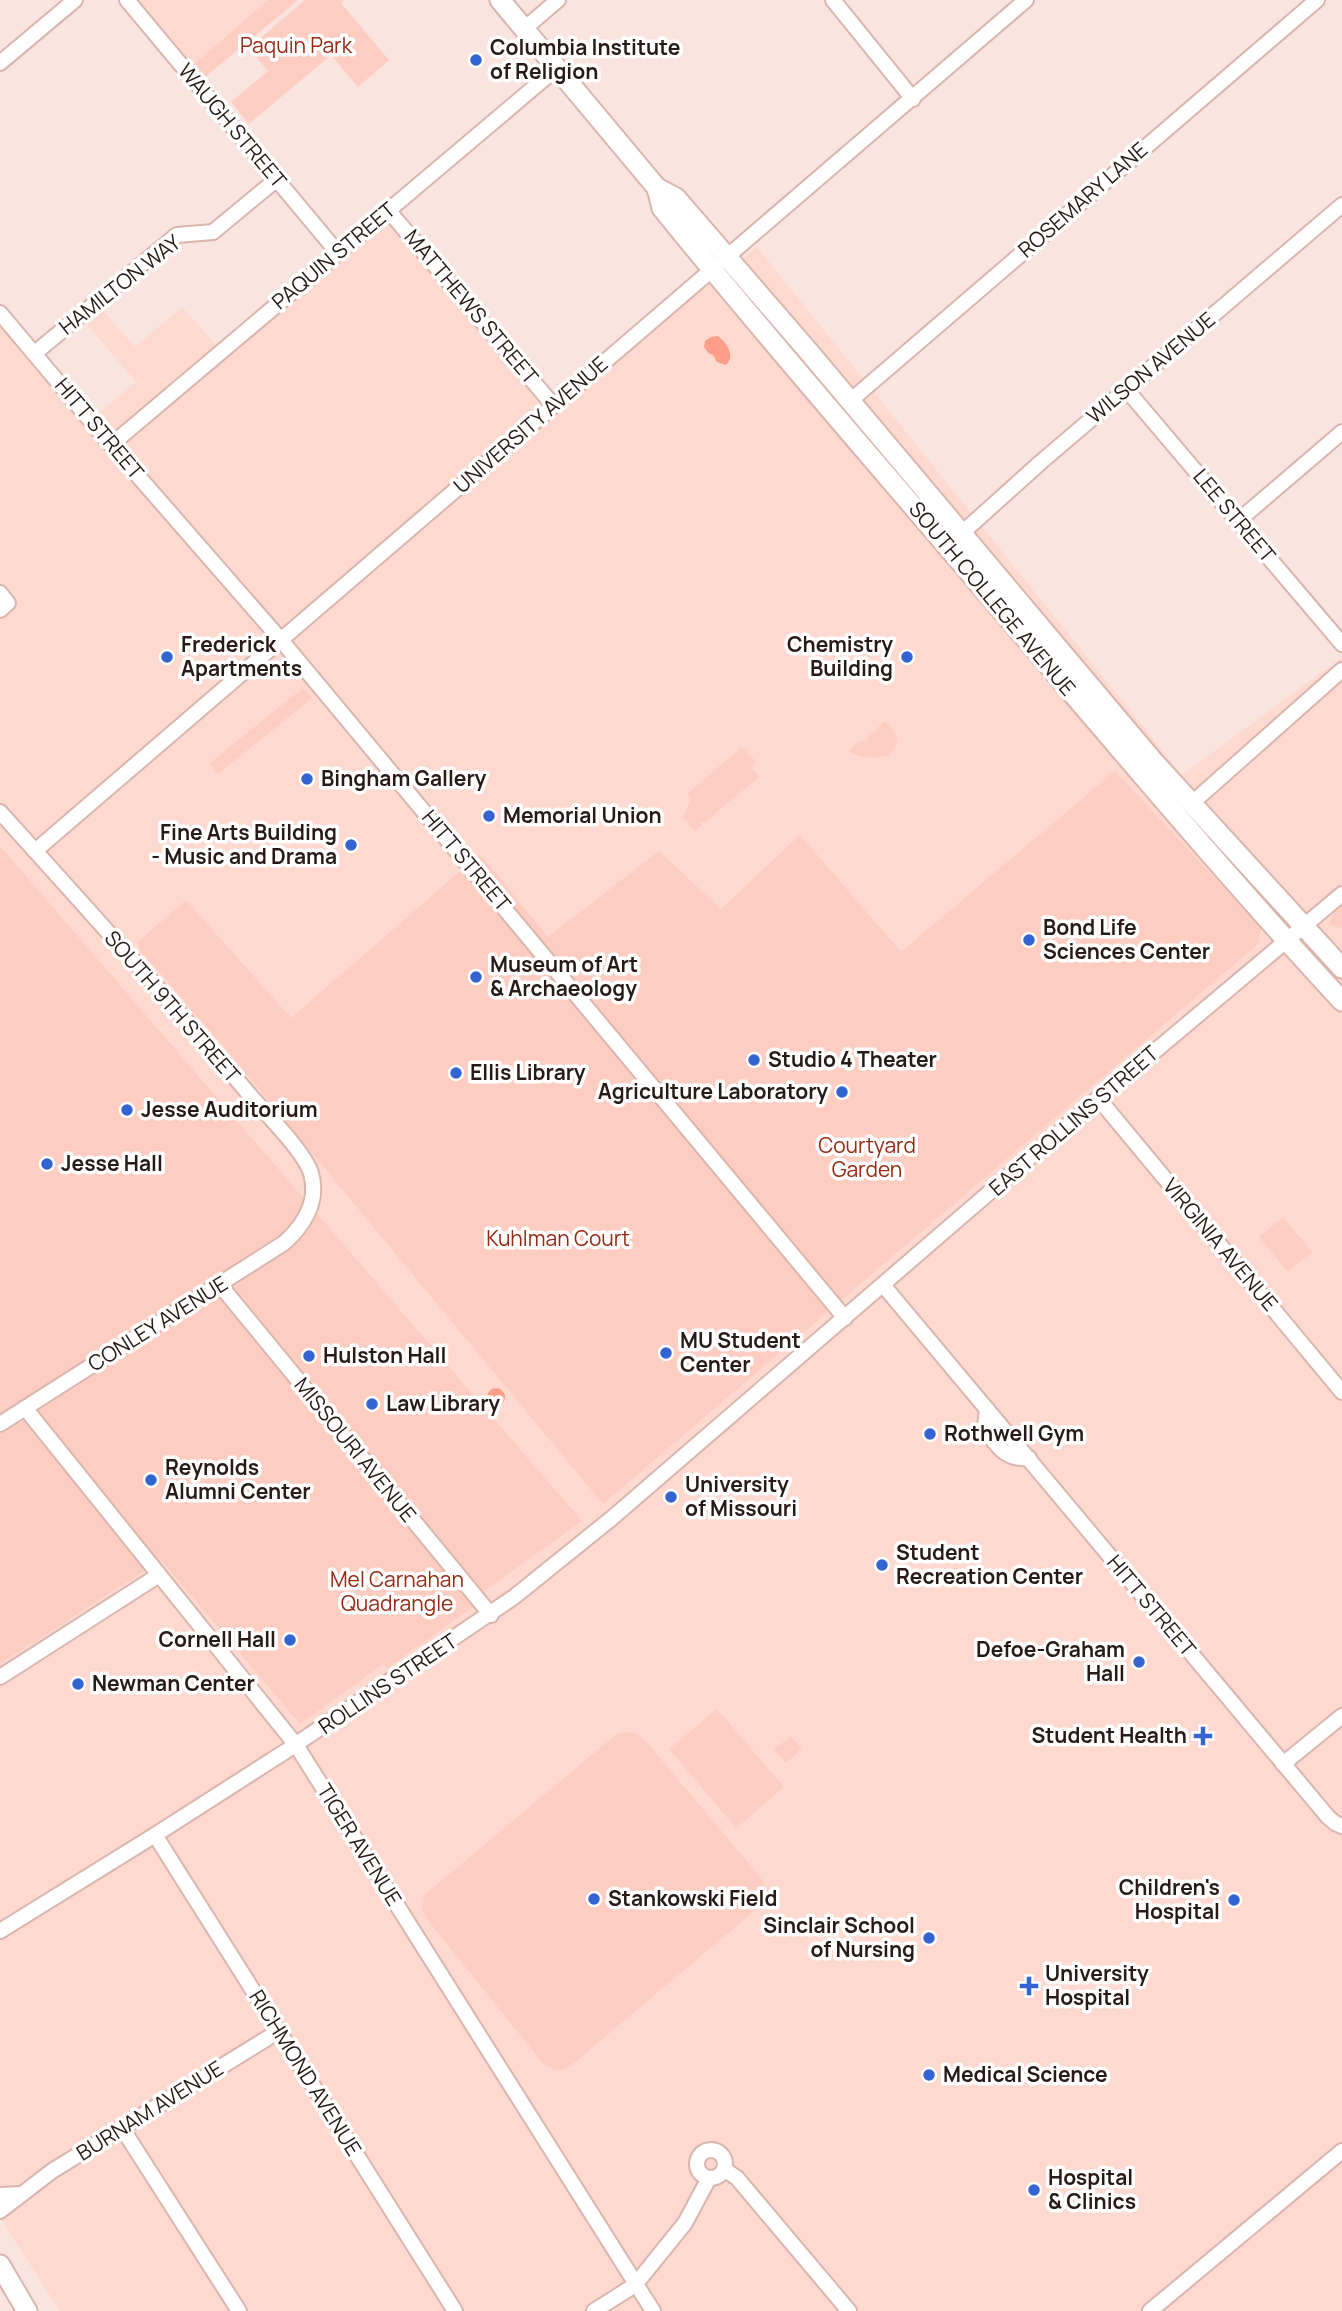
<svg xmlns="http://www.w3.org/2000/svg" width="1342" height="2311" font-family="Manrope,sans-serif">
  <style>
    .built { fill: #fdd9d0 }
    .green { fill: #fecdc2 }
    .water { fill: #fe9e89 }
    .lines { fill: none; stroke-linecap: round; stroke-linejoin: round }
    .minor-casing { stroke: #d9b5ad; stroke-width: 18 }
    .major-casing { stroke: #d9b5ad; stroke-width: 23 }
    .minor { stroke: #fff; stroke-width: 14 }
    .major { stroke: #fff; stroke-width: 19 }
    .poi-dot { fill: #3463d2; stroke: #fff; stroke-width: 2.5 }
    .labels { text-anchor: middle; stroke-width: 7; stroke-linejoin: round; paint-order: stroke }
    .park-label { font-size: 21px; fill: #972913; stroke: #fff }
    .poi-label { font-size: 21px; font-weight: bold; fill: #271a17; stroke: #fff; text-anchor: start }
    .street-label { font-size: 21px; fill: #271a17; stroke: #fff }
  </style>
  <rect width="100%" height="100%" fill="#fae4df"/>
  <g class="built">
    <polygon points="137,0 298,0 204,78"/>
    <polygon points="388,211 551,407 757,247 1182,775 1342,657 1342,2311 60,2311 0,2218 0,313 91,420 136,382 83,320 99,306 135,347 182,307 223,352"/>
  </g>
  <g class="green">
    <polygon points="268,0 298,0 204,78 193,65"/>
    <polygon points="305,0 344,0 341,3 389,60 358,87 331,55 249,124 231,102 268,71 249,48"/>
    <polygon points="303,688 312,698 218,774 210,763"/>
    <path d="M885,721L895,733L898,741L890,755C875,758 863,759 849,751L858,742L864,741Z"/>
    <polygon points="742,747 756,762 751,767 759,777 705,822 703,821 700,823 702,825 695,831 683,817 691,799 687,794"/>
    <polygon points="1115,771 1261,928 1258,944 603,1504 225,1048 140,950 138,942 186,900 291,1018 480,854 548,937 659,851 721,909 800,835 901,952"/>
    <polygon points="0,846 582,1521 476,1597 479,1602 470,1609 387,1668 383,1664 300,1724 161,1560 0,1664"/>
    <polygon points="1342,905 1342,928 1328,925 1336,910"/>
    <polygon points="1283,1217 1312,1252 1288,1272 1259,1237"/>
    <polygon points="717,1709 784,1787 736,1828 669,1749"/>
    <path d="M625,1732L637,1734L643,1738L761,1878C767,1889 767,1897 759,1907L569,2067C558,2073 551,2070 542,2062L426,1918L422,1908L424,1897L428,1892L617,1734Z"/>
    <polygon points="791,1736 802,1749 786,1763 774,1750"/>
  </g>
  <g class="water">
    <path d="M718,336C727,343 736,356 726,365L717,362L713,355L708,353L704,347L705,341L711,337Z"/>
    <circle cx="496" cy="1397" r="9"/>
  </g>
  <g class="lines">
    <defs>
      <g id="minor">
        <polyline points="127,0 338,253"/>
        <polyline points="833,0 913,99"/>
        <polyline points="524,29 558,0"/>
        <polyline points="0,63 75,0"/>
        <polyline points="388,210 553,405"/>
        <polyline points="0,313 111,445 281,640 845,1318"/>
        <polyline points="35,353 177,235 213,232 277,179"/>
        <polyline points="1126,389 1342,644"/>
        <polyline points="850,401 1317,0"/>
        <polyline points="111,445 557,68"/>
        <polyline points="1238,521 1342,432"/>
        <polyline points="962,533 1041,462 1342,205"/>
        <polyline points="0,593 8,603 0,610"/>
        <polyline points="1191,804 1342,670"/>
        <path d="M0,812C84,905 168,998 249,1094C265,1113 304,1151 311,1173C319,1201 304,1225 284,1243L0,1424"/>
        <polyline points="35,851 1026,0"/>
        <polyline points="1098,1098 1342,1392"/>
        <polyline points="220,1285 491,1615"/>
        <polyline points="883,1285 1328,1817 1335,1823 1342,1826"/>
        <polyline points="25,1408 296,1745 653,2311"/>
        <path d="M987,1409L985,1427C996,1447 1006,1460 1029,1458"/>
        <polyline points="0,1677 159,1575"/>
        <polyline points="1283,1764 1342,1716"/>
        <polyline points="155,1835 455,2311"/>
        <polyline points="0,1931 155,1835 286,1751 514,1597 612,1518 1086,1109 1342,894"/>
        <polyline points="122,2128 239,2311"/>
        <circle cx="711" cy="2164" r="14"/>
        <polyline points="724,2169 737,2178 849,2311"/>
        <polyline points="0,2195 22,2194"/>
        <polyline points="0,2211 52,2171 279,2031"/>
        <polyline points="594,2311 635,2285 685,2223 709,2178"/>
        <polyline points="1150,2311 1342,2151"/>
      </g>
      <g id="major">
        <polyline points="500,0 657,188 676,198 809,352 1154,762 1342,968"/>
        <path d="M657,188L662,208C765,336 874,460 980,585C1100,725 1217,866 1342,1001"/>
        <polyline points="0,2265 27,2311"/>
      </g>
    </defs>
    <use href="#minor" class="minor-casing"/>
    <use href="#major" class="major-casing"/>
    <use href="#minor" class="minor"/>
    <use href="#major" class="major"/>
  </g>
  <g class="poi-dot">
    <circle cx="476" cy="60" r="7"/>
    <circle cx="167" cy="657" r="7"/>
    <circle cx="907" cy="657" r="7"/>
    <circle cx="307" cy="779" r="7"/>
    <circle cx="489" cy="816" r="7"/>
    <circle cx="351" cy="845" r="7"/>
    <circle cx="1029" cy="940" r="7"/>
    <circle cx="476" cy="977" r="7"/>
    <circle cx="754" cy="1060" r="7"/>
    <circle cx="456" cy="1073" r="7"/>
    <circle cx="842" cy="1092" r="7"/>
    <circle cx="127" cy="1110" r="7"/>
    <circle cx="47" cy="1164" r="7"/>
    <circle cx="666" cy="1353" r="7"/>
    <circle cx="309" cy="1356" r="7"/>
    <circle cx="372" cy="1404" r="7"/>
    <circle cx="930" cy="1434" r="7"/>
    <circle cx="151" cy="1480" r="7"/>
    <circle cx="671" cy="1497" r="7"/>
    <circle cx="882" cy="1565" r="7"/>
    <circle cx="290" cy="1640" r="7"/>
    <circle cx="1139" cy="1662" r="7"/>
    <circle cx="78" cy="1684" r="7"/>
    <path d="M1199.5 1725.5h7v7h7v7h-7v7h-7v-7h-7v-7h7z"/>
    <circle cx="594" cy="1899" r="7"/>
    <circle cx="1234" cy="1900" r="7"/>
    <circle cx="929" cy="1938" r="7"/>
    <path d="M1025.5 1975.5h7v7h7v7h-7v7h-7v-7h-7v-7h7z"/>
    <circle cx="929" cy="2075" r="7"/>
    <circle cx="1034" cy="2190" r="7"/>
  </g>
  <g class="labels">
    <g class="park-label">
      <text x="296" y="53">Paquin Park</text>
      <text x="867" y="1153">Courtyard<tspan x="867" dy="24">Garden</tspan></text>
      <text x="558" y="1246">Kuhlman Court</text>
      <text x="397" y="1587">Mel Carnahan<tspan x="397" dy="24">Quadrangle</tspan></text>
    </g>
    <g class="poi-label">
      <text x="490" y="55">Columbia Institute<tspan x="490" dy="24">of Religion</tspan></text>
      <text x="181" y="652">Frederick<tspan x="181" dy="24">Apartments</tspan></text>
      <text x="893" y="652" text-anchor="end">Chemistry<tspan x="893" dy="24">Building</tspan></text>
      <text x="321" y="786">Bingham Gallery</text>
      <text x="503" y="823">Memorial Union</text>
      <text x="337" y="840" text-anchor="end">Fine Arts Building<tspan x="337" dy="24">- Music and Drama</tspan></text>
      <text x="1043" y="935">Bond Life<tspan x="1043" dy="24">Sciences Center</tspan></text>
      <text x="490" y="972">Museum of Art<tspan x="490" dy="24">&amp; Archaeology</tspan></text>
      <text x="768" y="1067">Studio 4 Theater</text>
      <text x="470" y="1080">Ellis Library</text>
      <text x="828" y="1099" text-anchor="end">Agriculture Laboratory</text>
      <text x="141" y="1117">Jesse Auditorium</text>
      <text x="61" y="1171">Jesse Hall</text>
      <text x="680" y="1348">MU Student<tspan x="680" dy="24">Center</tspan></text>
      <text x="323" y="1363">Hulston Hall</text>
      <text x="386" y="1411">Law Library</text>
      <text x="944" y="1441">Rothwell Gym</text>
      <text x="165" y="1475">Reynolds<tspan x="165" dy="24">Alumni Center</tspan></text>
      <text x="685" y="1492">University<tspan x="685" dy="24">of Missouri</tspan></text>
      <text x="896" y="1560">Student<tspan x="896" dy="24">Recreation Center</tspan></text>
      <text x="276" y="1647" text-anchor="end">Cornell Hall</text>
      <text x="1125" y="1657" text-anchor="end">Defoe-Graham<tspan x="1125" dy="24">Hall</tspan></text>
      <text x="92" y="1691">Newman Center</text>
      <text x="1187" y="1743" text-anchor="end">Student Health</text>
      <text x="1220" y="1895" text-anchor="end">Children's<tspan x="1220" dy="24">Hospital</tspan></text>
      <text x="608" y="1906">Stankowski Field</text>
      <text x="915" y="1933" text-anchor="end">Sinclair School<tspan x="915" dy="24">of Nursing</tspan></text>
      <text x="1045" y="1981">University<tspan x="1045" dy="24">Hospital</tspan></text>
      <text x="943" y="2082">Medical Science</text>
      <text x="1048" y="2185">Hospital<tspan x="1048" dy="24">&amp; Clinics</tspan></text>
    </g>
    <g class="street-label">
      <text transform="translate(232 126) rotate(50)" y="7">WAUGH STREET</text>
      <text transform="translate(1083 200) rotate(-41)" y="7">ROSEMARY LANE</text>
      <text transform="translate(334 256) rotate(-40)" y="7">PAQUIN STREET</text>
      <text transform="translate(120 285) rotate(-38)" y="7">HAMILTON WAY</text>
      <text transform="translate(471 307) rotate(50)" y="7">MATTHEWS STREET</text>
      <text transform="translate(1151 368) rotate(-40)" y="7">WILSON AVENUE</text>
      <text transform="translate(531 425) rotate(-41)" y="7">UNIVERSITY AVENUE</text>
      <text transform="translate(99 429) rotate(50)" y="7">HITT STREET</text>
      <text transform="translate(1234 516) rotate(50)" y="7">LEE STREET</text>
      <text transform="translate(992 599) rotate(50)" y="7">SOUTH COLLEGE AVENUE</text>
      <text transform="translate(466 861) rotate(50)" y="7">HITT STREET</text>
      <text transform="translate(172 1007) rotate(49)" y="7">SOUTH 9TH STREET</text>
      <text transform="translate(1074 1121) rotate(-41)" y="7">EAST ROLLINS STREET</text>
      <text transform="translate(1220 1245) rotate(50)" y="7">VIRGINIA AVENUE</text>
      <text transform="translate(158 1324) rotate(-32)" y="7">CONLEY AVENUE</text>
      <text transform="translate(355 1450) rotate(51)" y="7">MISSOURI AVENUE</text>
      <text transform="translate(1151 1606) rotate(50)" y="7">HITT STREET</text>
      <text transform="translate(388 1684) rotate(-34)" y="7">ROLLINS STREET</text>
      <text transform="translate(359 1845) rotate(58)" y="7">TIGER AVENUE</text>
      <text transform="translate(305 2073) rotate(58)" y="7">RICHMOND AVENUE</text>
      <text transform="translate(150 2111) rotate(-32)" y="7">BURNAM AVENUE</text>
    </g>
  </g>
</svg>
